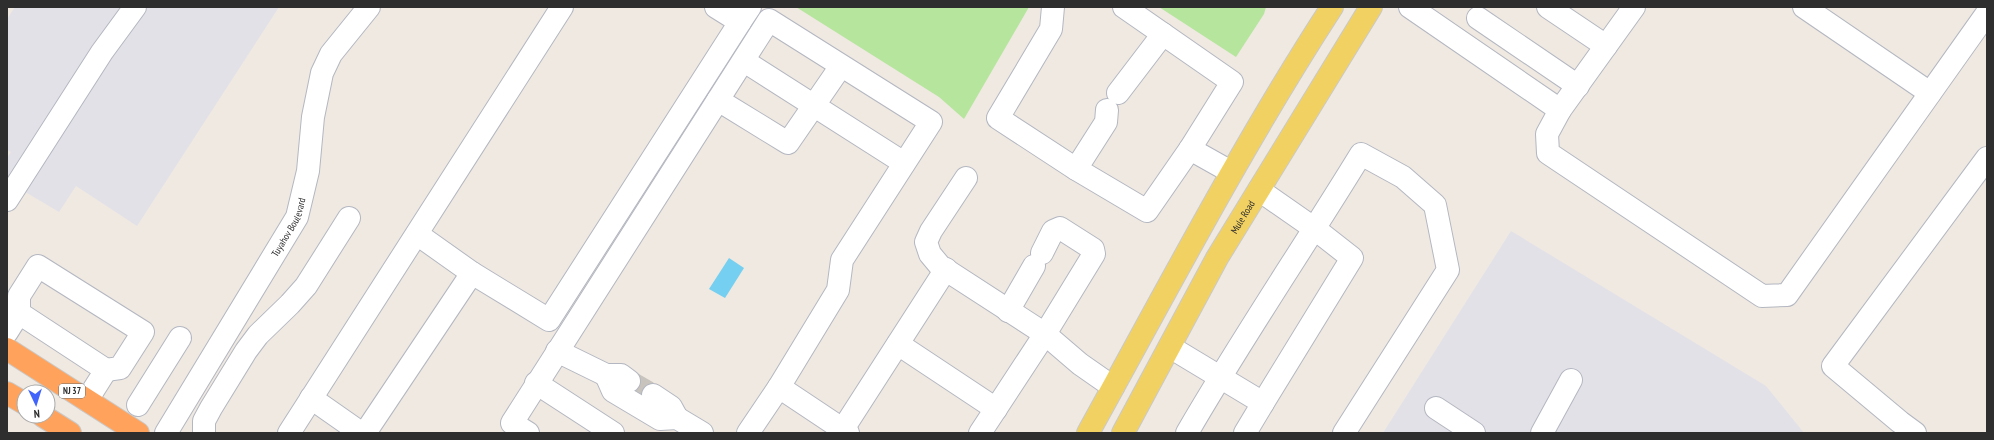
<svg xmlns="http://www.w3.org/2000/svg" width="1994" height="440" font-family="'PT Sans Narrow',sans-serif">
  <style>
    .industrial { fill: #e3e1e8 }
    .green { fill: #b6e59e }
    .water { fill: #75cff0 }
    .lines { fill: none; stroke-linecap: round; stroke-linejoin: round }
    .minor-tunnel { stroke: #c8c4bd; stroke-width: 22; stroke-dasharray: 22 11; stroke-linecap: butt }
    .minor-casing { stroke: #b4b7c1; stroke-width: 24 }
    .major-casing { stroke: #c9c9c9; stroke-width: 24 }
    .highway-casing { stroke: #c9c9c9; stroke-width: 24 }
    .minor { stroke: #fff; stroke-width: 22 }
    .major { stroke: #f2d163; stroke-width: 22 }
    .highway { stroke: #ffa35c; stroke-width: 22 }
    .labels { text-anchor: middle; stroke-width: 3; stroke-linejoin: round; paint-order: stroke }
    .shield { fill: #fff; stroke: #6d6d6d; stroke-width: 1 }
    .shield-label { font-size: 9px; font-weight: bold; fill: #2e2e2e }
    .street-label { font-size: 10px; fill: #2e2e2e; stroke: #fff }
  </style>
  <rect width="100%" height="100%" fill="#efe9e1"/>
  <g class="industrial">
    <polygon points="15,7 279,7 137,226 76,186 59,212 7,181 7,158 11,152 7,150 7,19"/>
    <polygon points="1511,231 1766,386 1804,433 1383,433"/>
  </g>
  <g class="green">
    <polygon points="796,7 1029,7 964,119 939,97"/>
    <polygon points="1159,7 1266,7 1264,14 1236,57"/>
  </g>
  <polygon class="water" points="729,258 744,268 725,298 709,289"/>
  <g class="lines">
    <polyline class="minor-tunnel" points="629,381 653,395"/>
    <defs>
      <g id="minor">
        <polyline points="1053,7 1051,29 998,118 1076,169"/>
        <polyline points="1410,7 1560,110 1634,7"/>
        <polyline points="1548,7 1606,46"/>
        <polyline points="1804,7 1930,93"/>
        <polyline points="1478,18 1578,86"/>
        <polyline points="740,22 750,7"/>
        <polyline points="744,61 904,163"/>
        <polyline points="1118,93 1163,34"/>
        <polyline points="718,100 788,143 841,66"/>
        <polyline points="1107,110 1106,122 1076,169 1147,211 1190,149 1232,82 1124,7"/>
        <polyline points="1560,110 1547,134 1548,153 1762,296 1787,295 1987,13"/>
        <polyline points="1190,149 1231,172"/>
        <polyline points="966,178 931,231 926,242 930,254 940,266 1045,334 1080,364 1113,387"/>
        <polyline points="1259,190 1315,229 1352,258 1263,403"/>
        <polyline points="7,200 102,52 135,7"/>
        <polyline points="417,234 472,273 549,320 740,22 716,7"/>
        <polyline points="1008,311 1034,266"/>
        <polyline points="19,313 19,296 38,266 143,332 120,368 106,370"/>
        <polyline points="7,332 19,313 106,370 87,400"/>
        <polyline points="898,344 996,409"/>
        <polyline points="1170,347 1263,403 1245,433"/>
        <polyline points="557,351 606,375 621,375 629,381"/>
        <polyline points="606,375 613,391 660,419 677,418 702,433"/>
        <polyline points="536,383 613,433"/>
        <polyline points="653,395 671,407 677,418"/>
        <polyline points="311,398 361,433"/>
        <polyline points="138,405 180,338"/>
        <polyline points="1436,408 1474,433"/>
        <polyline points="843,429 946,269"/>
        <path id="s1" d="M166,433L297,217L308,171L313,117L322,73L331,54L369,7"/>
        <polyline points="204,433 204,421 211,408 246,351 258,335 290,304 306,286 349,218"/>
        <polyline points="289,433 562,7"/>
        <polyline points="365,433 472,273"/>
        <polyline points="528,433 512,423 769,20 931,122 842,260 838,290 779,387"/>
        <polyline points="748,433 779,387 848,433"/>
        <polyline points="980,433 1045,334 1094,254 1093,249 1060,228 1053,231 1042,253"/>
        <path d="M1187,433C1242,338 1304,247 1361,154L1403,177L1435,205L1448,270L1344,433"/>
        <polyline points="1542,433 1571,380"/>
        <polyline points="1915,433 1900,422 1833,366 1987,158"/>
      </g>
      <g id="major">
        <path d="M1088,433C1167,290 1243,144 1332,7"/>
        <path id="s2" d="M1123,433L1217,258L1371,7"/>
      </g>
      <g id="highway">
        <polyline points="7,349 138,433"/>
        <polyline points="7,393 24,403"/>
        <polyline points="43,416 70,433"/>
      </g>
    </defs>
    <use href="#minor" class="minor-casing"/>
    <use href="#major" class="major-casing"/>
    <use href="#highway" class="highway-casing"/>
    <use href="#minor" class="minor"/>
    <use href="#major" class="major"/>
    <use href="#highway" class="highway"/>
  </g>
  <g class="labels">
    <rect class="shield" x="59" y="384" width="26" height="14" rx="3"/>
    <g class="shield-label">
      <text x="72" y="394">NJ 37</text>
    </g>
    <g class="street-label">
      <text dy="4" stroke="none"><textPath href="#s2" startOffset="247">Mule Road</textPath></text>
      <text dy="4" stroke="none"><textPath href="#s1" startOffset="240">Tuyahov Boulevard</textPath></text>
    </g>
  </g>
  <rect width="1994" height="440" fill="none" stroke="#2e2e2e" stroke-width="16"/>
  <g transform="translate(36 404) rotate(176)"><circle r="19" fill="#ffffff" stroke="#ababab"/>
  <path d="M0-3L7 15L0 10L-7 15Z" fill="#4264fb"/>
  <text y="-6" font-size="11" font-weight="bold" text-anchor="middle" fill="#2e2e2e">N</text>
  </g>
</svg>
